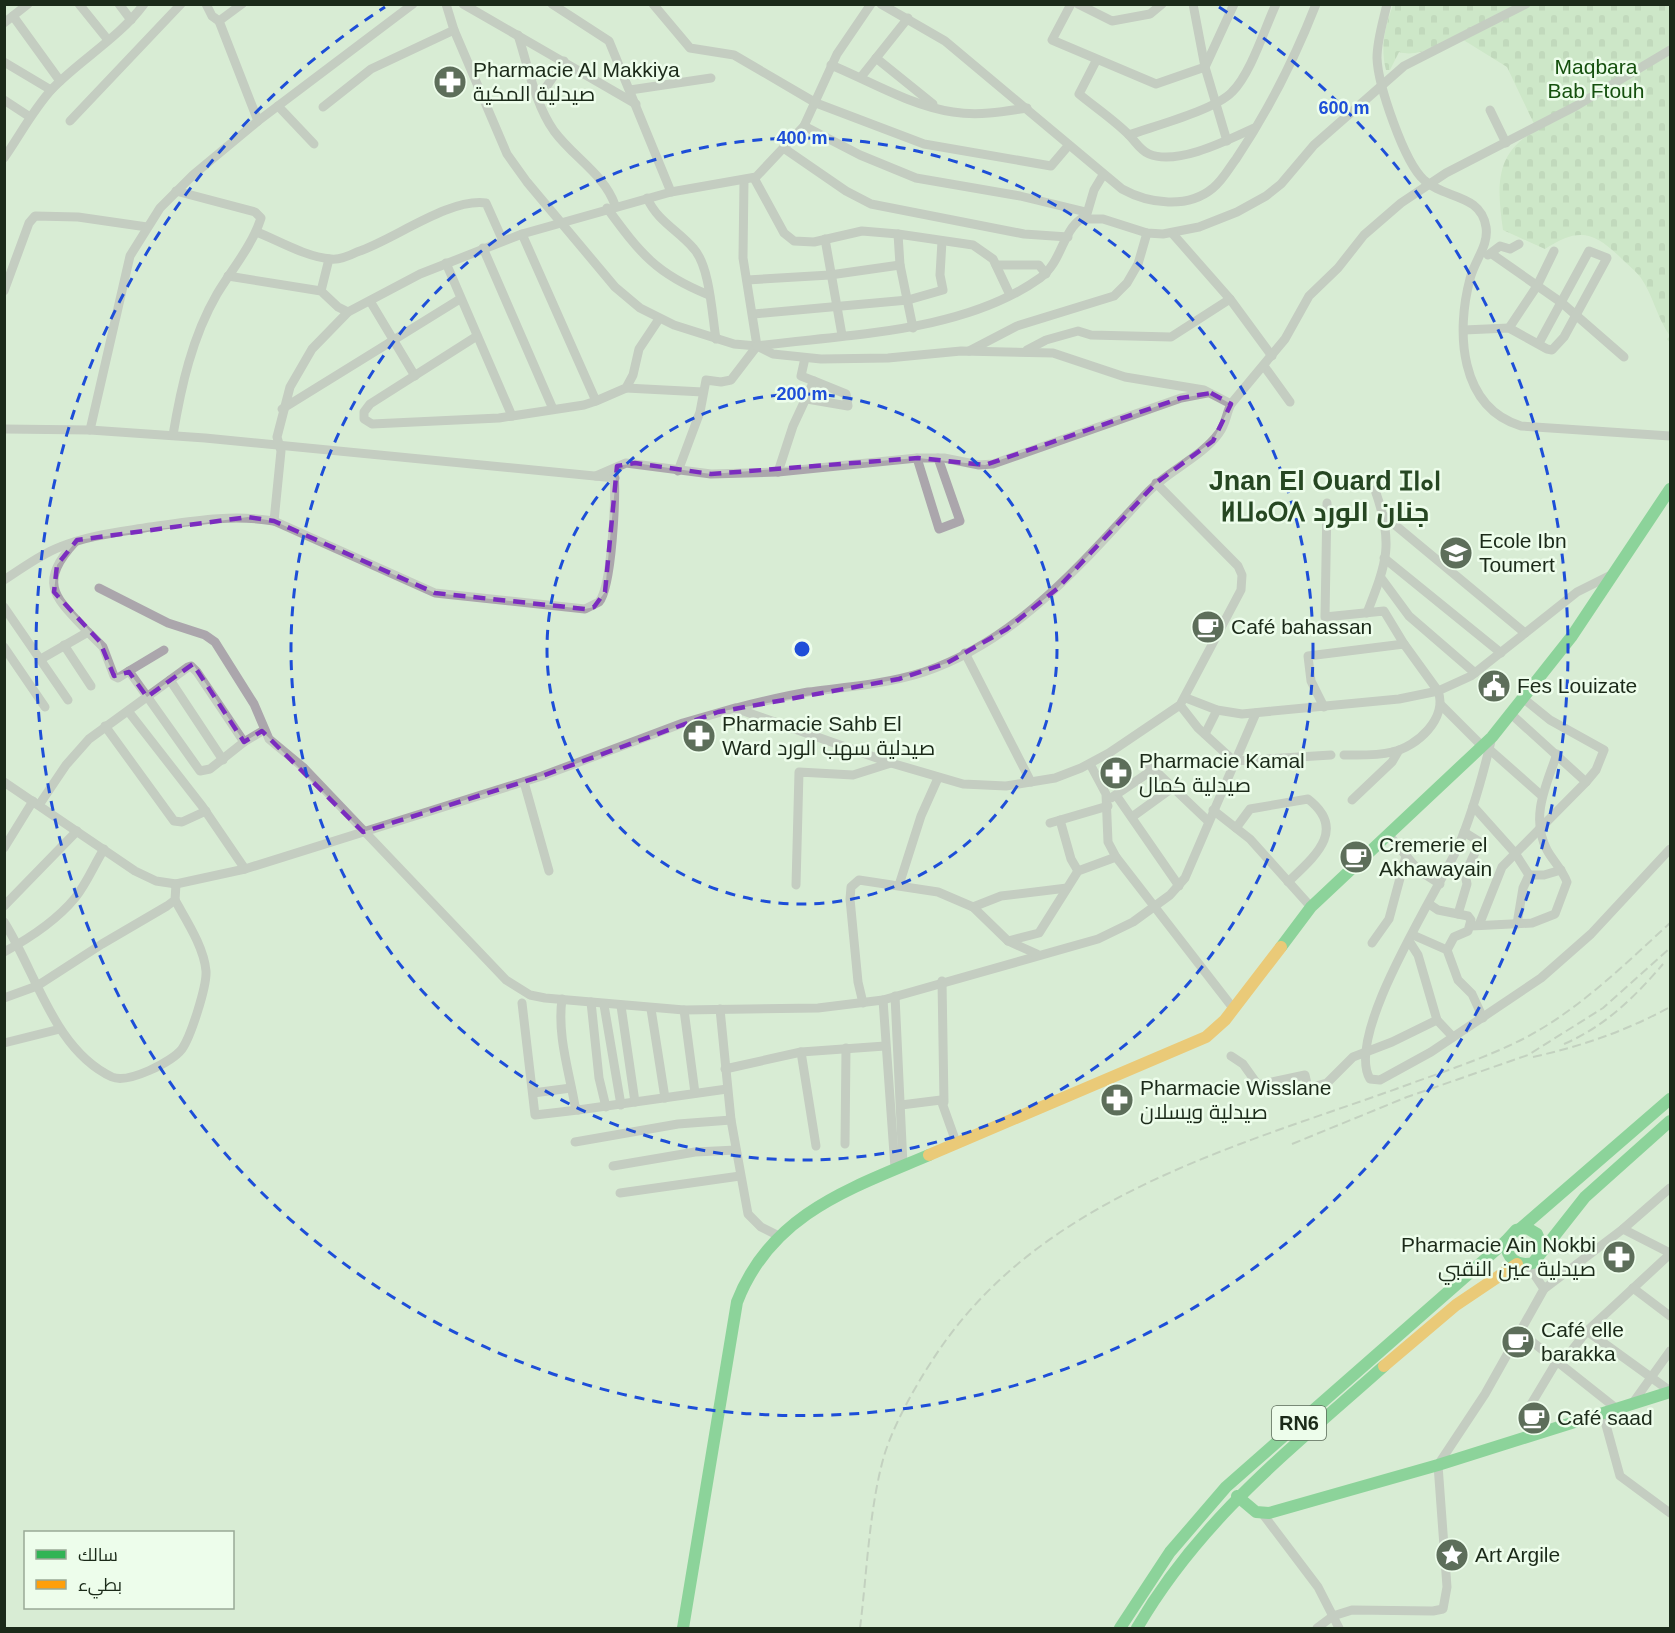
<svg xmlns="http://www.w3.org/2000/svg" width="1675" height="1633" font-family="Arial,Cairo,'Noto Sans Tifinagh',sans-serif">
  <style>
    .cemetery { fill: url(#cemetery-stones) }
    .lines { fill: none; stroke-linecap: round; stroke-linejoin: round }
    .street { stroke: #aba6ac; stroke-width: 9 }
    .fast { stroke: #30b455; stroke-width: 12 }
    .slow { stroke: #ff9f0a; stroke-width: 12 }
    .rail { stroke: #a9b0a8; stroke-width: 2; stroke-dasharray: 9 4.5; stroke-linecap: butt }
    .marked { fill: none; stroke: #7b2cbf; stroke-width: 4.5; stroke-dasharray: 12 8; stroke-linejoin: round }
    .ring { fill: none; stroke: #1d4ed8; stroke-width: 3; stroke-dasharray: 10 8 }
    .labels { text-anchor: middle; stroke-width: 5; stroke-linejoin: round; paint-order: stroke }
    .shield { fill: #edfdeb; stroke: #5a6958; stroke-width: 1.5 }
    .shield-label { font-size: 20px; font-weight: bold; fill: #1b2a19 }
    .park-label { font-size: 21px; fill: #15500e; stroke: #edfdeb }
    .poi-label { font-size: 21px; fill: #1b2a19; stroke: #edfdeb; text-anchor: start }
    .district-label { font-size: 27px; font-weight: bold; fill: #264722; stroke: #edfdeb }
    .centre { fill: #1d4ed8; stroke: #edfdeb; stroke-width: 3 }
    .ring-label { font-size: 18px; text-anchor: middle; font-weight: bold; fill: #1d4ed8; stroke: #edfdeb; stroke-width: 5; stroke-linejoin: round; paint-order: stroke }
  </style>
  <defs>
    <pattern id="cemetery-stones" width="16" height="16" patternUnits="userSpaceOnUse" patternTransform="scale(1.5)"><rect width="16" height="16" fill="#bfdfba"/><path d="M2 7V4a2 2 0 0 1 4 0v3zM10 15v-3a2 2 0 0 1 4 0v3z" fill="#a4c09f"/></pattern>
  </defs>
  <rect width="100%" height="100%" fill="#d8ecd4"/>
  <path class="cemetery" d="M1393,5H1670V343L1667,339L1670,336C1657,318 1653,295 1641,278C1636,271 1628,265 1622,259C1594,231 1578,227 1545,249L1503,230C1497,187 1494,152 1537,130L1507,67L1457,36C1439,44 1418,58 1399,52L1390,70H1386C1380,47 1385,27 1393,5Z"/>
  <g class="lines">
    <g class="street">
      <polyline points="79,4 108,40"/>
      <polyline points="119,4 131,20"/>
      <polyline points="206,4 212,16 219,21 242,4"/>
      <path d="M446,4L454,30L507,154L527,182L615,287L640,308L674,325L734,344L757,346C848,334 963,333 1040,278C1062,262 1062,232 1081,219H1103L1147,233L1163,234L1199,227L1237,212L1266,196L1281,184L1314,145L1404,66L1526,4"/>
      <polyline points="463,4 636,104"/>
      <polyline points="552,4 609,41 671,192"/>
      <polyline points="653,4 690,48 734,55 816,103 924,144 1051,166 1068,146"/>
      <path d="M881,4L945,41L1122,189C1149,204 1188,209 1213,188C1223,180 1229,168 1236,159C1268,111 1295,58 1316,4"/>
      <polyline points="1071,4 1052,40 1156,84 1205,67 1234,4"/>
      <polyline points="1078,4 1112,21 1150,14 1162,4"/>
      <polyline points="1193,4 1205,67 1227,141"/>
      <path d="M1387,4C1383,22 1377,40 1377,58C1378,85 1404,162 1424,180C1443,199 1481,193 1486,227C1489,246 1474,261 1470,279C1456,331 1459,407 1521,426L1670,436"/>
      <polyline points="13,16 60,81"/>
      <polyline points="219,21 258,121"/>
      <polyline points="4,23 28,4"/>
      <path d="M518,35C528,66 535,104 554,131C574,158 604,174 615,205"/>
      <polyline points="876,58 933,104"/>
      <path d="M1096,61L1079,94C1096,108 1114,120 1129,135C1136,142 1140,150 1149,154C1177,166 1228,140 1254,128"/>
      <polyline points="4,62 51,90"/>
      <path d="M831,65C870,81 911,106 953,112C978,116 1002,112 1027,108"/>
      <polyline points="861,77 908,18"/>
      <polyline points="630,90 711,78"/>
      <polyline points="538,99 564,61"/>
      <polyline points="4,100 30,117"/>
      <polyline points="278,106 314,144"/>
      <polyline points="323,107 371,69 454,30"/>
      <polyline points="1490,110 1506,143"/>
      <polyline points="70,121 181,4"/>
      <polyline points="804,126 860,155 916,178 1020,196 1086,212"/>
      <path d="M1129,135C1154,126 1215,110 1232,92C1251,73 1264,30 1276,4"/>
      <polyline points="785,149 846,191 871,204 1024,234 1068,237"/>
      <path d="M4,158C20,135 33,110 52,89C81,59 119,38 144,4"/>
      <polyline points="754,178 784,233 794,241 814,242 862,231 898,234"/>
      <path d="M647,198C658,222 678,230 694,249C710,267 712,315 716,339"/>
      <path d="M607,208C640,253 656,274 709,295"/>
      <polyline points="1086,217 1094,190 1103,175"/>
      <path d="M257,232C279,241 306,257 331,259C340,260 349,256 357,252C394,240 448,198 486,203L503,241"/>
      <polyline points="1172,233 1230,299 1272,356"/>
      <polyline points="522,234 596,401"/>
      <polyline points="825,239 842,335"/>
      <polyline points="483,248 553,409"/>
      <polyline points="1492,254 1562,303 1624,357"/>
      <polyline points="1488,255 1500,246 1510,249 1519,244"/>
      <polyline points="446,263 512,416"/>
      <polyline points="996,265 1039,265 1046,274"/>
      <polyline points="228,276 321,291 338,307 348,312"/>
      <polyline points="747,280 830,275 900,265"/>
      <polyline points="4,291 29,223 35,216 78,217 147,227"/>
      <polyline points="321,291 329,259"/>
      <polyline points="370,301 415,376"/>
      <polyline points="754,314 908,300 943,290 940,275 942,241"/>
      <polyline points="913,328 900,265 898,234 973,245 993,259 1010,295"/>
      <polyline points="1509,328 1537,286 1554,251"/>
      <polyline points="1464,330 1509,328 1547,349 1552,350 1564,337 1607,258 1589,251 1539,343"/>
      <polyline points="477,336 370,404 364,412 364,419 372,424 499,418 584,405 596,401 626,388 633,375 639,349 659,319"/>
      <polyline points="1027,350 1046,340 1078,331 1091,335 1171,337 1230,299"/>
      <polyline points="969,351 1017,326 1114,296 1127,283 1138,264 1147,233"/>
      <polyline points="1264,366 1290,402"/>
      <polyline points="626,388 703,392"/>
      <polyline points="807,399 848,406 846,394 814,381"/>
      <polyline points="1231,404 1285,339 1309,296 1338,268 1364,235 1401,203 1446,173 1576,106 1670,50"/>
      <polyline points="282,409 460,299"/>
      <polyline points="4,429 90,430 205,438 615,478"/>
      <polyline points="90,430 130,256 160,208 193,175 258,121 413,4"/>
      <path d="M173,435C181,387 192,337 217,294C232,269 252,246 261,218L255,212L176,191"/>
      <polyline points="917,458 939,529 960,521 938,458"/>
      <polyline points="678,471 700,412 706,380 721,382 731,380 757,346 743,258 744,180"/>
      <polyline points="778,472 793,426 814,381 801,376 805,358"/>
      <polyline points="596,476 626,463 711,474 778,472 917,458 944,458 979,465 993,464 1181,398 1207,393"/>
      <polyline points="1327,503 1325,617 1384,611 1404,644"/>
      <polyline points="1383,515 1525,633"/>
      <path d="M274,521L435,593L585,609L599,602C612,587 616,496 614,473"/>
      <polyline points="1384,558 1501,653"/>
      <polyline points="1381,578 1409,616 1475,673"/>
      <path d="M4,580C23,568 39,555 60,547C89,535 120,532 150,527C193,521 231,514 274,521L281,451L277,437L290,387L312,349L348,312L420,274L522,234L671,192L756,177L804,126L837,54L871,4"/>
      <polyline points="99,588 168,623 205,635 215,642 254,704 269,739 304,768 506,980 530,995 545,998 684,1010 818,1008 883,1000 1098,939 1133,922 1170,895 1185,878 1256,713"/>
      <polyline points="4,607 68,700"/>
      <path d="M1367,613C1387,562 1394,543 1375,490"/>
      <polyline points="88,632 103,647 114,676 118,678 129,671"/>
      <polyline points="64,645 91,686"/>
      <polyline points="4,647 45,707"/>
      <polyline points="164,650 129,671 200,771 210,769 244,742 264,730"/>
      <polyline points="965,653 1031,782"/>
      <path d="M41,659L88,632C55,597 37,584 75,542"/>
      <polyline points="170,680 223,760"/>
      <polyline points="1186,698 1217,710 1242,714 1399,699 1438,691 1471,676 1577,592 1611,575"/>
      <polyline points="1524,699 1550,720 1604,750 1596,770 1586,782"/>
      <polyline points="1180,705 1198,728 1234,761 1331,755"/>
      <polyline points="1441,705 1482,746"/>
      <path d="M1324,707L1311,681L1308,656L1404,644L1438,691C1448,718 1417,747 1392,752C1376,756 1359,755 1344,755"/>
      <path d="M736,708C760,702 784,696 808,692C847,687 887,684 924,672C1018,640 1081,564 1146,494C1167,471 1201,458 1219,433C1226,424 1226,414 1231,404L1204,390L1125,377L1053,353L961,351L888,358L821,359L773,354L757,346"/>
      <polyline points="128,711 202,806 245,869"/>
      <polyline points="105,726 174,821 182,822 206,811"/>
      <polyline points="1205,734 1217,710"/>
      <path d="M1492,737C1483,775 1473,812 1458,847C1437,893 1344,1035 1370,1079L1380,1080L1431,1052L1541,978L1591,934L1670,849"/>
      <polyline points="1489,749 1542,796"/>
      <polyline points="1144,760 1208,821"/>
      <polyline points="1090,764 1106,794 1108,842 1116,857 1233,1008"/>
      <polyline points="4,782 135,871 156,881 176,884 245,869 542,776 683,723 735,708 891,763 963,784 1006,786 1055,778 1081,768 1109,753 1180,705 1241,590 1242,575 1238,566 1156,483"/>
      <polyline points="524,782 549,871"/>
      <polyline points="1116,795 1179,886"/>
      <polyline points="1111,798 1154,769"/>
      <polyline points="1352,800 1392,762 1399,750"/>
      <polyline points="39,805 66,765 89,739 188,667 191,666 197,672 244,742"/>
      <polyline points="1473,806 1515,853 1529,875 1523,888 1517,924"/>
      <polyline points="1213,810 1250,839 1311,907"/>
      <polyline points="1132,817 1172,788"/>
      <polyline points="1060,820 1071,859 1078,871"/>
      <polyline points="1050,823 1108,806"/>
      <path d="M1236,828L1250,809L1308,799C1348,830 1314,857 1288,882"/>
      <polyline points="1388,834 1418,870 1440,884"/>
      <polyline points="4,848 33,801"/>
      <polyline points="1529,875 1544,875 1561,870"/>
      <polyline points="796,885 799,772 853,775 891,763"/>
      <polyline points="899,885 921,816 938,778"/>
      <polyline points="1429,904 1438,910 1468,916 1471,920 1468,931 1454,937 1447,950"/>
      <polyline points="4,906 77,831"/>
      <polyline points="973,907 1001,896 1067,888"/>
      <polyline points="1458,914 1467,884 1465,874 1480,842 1464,832"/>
      <path d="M4,922C36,972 54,1050 112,1077C128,1084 172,1062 182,1049C191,1036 207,986 206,971C204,947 186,920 175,900"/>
      <polyline points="1479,925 1502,867 1586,782 1511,714"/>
      <path d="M1471,926L1532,923L1555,914L1567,882C1562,869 1553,861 1547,850C1530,818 1546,785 1557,754"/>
      <polyline points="1413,935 1447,950 1458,980 1472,994 1483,1018"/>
      <polyline points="1008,941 1039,933 1078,871 1116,857"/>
      <polyline points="1372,943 1389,919 1406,856"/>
      <path d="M4,952C30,938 56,921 75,898C87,883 94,865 104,849"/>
      <polyline points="942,981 944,1102"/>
      <polyline points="895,996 903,1165"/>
      <polyline points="4,998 37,986 102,944 167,906 175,900 176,884"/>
      <path d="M562,999C557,1035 569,1071 575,1106L578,1110L727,1089"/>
      <polyline points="883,1000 895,1168"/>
      <polyline points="591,1002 599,1078 606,1107"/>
      <polyline points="522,1003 535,1115 578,1110"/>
      <polyline points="863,1003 858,982 850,899 851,887 859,880 938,892 973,907 1008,941 1037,954"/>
      <polyline points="604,1005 621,1105"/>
      <polyline points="621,1006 635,1102"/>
      <polyline points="651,1009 665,1098"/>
      <polyline points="720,1009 731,1120 748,1214 761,1227 779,1236"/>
      <polyline points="684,1010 695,1093"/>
      <polyline points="1437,1020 1453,1037"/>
      <polyline points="4,1043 60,1029"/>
      <polyline points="801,1052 816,1146"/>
      <polyline points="1231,1056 1243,1064 1258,1085 1305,1075 1308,1088 1327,1083 1353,1057 1392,1042 1437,1020 1418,955 1409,941"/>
      <polyline points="725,1069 801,1052 885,1046"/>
      <polyline points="533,1093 571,1088"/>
      <polyline points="901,1105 941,1100 956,1142"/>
      <polyline points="575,1142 678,1124 731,1120"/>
      <polyline points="845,1144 846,1048"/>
      <polyline points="613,1166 695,1152 736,1150"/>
      <polyline points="620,1193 740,1176"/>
      <polyline points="1623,1229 1670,1253"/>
      <polyline points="1670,1254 1587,1331 1670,1391"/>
      <polyline points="1633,1288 1670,1316"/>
      <polyline points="1544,1289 1623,1229 1670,1188"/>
      <polyline points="1520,1332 1617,1409"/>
      <polyline points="1561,1364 1587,1331"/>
      <polyline points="1632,1404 1670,1351"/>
      <polyline points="1603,1414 1620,1476 1670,1513"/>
      <polyline points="1536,1435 1524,1416 1557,1361"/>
      <polyline points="1262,1513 1318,1587 1339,1628"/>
      <polyline points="1317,1628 1333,1616 1352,1610 1433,1611 1443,1609 1447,1587 1438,1465 1485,1394 1544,1289 1528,1265"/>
    </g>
    <g class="fast">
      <polyline points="1281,947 1311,907 1492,737 1572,636 1670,489"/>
      <polyline points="1521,1228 1670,1099"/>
      <path d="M1543,1249L1537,1234L1527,1228L1516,1230L1506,1241C1506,1258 1516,1267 1533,1263L1585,1197L1670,1121"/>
      <polyline points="1237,1496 1256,1512 1269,1513 1438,1465 1670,1392"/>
      <path d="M683,1628L737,1302C771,1214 849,1189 929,1155"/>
      <polyline points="1120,1628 1170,1552 1226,1487 1506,1241"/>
      <path d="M1137,1628C1201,1518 1291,1449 1384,1366"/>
    </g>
    <g class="slow">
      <polyline points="929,1155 1206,1037 1225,1020 1281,947"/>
      <polyline points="1384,1366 1456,1305 1517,1264"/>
    </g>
    <g class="rail">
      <path d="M1564,1044C1604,1027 1635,997 1663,964"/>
      <path d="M1533,1057C1582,1046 1626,1031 1670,1007"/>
      <polyline points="1292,1144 1407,1097 1528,1055 1603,1008 1670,948"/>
      <path d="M860,1628C867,1573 869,1509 884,1456C895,1420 922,1374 944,1343C1049,1196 1233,1147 1396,1089C1439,1073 1484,1059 1525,1038C1580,1009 1625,964 1670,923"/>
    </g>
  </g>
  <path d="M0 0H1675V1633H0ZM1211,393L1231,404L1213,441L1156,483L1057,589L1007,629L947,663L899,679L718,712L542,776L363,832L262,731L244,742L193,664L147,697L129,672L114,676L100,642L54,592L57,565L77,540L248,517L274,521L435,593L585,609L594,607L605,592L617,466L635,463L711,474L918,458L985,465L1181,398Z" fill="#d8ecd4" fill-opacity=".55" fill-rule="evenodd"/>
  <path class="marked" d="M1211,393L1231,404L1213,441L1156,483L1057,589L1007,629L947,663L899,679L718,712L542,776L363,832L262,731L244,742L193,664L147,697L129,672L114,676L100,642L54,592L57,565L77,540L248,517L274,521L435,593L585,609L594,607L605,592L617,466L635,463L711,474L918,458L985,465L1181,398Z"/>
  <g class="ring">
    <circle cx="802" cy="649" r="255"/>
    <circle cx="802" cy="649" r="511"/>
    <path d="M1219 7A766 766 0 1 1 385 7"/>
  </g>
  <defs>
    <symbol id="pharmacy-disc" viewBox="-11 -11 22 22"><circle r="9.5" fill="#5d6e5a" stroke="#edfdeb"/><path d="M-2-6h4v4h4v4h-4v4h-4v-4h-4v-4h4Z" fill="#fff"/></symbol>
    <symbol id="school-disc" viewBox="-11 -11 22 22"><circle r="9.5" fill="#5d6e5a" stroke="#edfdeb"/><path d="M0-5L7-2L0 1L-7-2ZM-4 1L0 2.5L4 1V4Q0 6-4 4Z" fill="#fff"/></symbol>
    <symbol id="cafe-disc" viewBox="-11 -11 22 22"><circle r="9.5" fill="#5d6e5a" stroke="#edfdeb"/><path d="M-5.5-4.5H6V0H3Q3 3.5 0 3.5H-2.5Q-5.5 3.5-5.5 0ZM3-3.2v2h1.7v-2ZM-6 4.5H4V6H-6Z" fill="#fff"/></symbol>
    <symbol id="civic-disc" viewBox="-11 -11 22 22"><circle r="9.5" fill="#5d6e5a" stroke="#edfdeb"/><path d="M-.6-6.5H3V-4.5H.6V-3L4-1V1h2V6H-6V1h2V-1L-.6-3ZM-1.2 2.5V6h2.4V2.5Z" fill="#fff"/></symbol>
    <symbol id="sight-disc" viewBox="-11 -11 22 22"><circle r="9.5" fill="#5d6e5a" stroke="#edfdeb"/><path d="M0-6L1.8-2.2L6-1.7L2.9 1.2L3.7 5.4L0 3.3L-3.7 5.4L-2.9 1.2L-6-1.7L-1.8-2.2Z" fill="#fff"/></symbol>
  </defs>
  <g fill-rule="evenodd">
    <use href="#pharmacy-disc" x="431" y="63" width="38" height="38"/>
    <use href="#school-disc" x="1437" y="534" width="38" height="38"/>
    <use href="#cafe-disc" x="1189" y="608" width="38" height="38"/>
    <use href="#civic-disc" x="1475" y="667" width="38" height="38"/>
    <use href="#pharmacy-disc" x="680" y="717" width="38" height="38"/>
    <use href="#pharmacy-disc" x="1097" y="754" width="38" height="38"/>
    <use href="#cafe-disc" x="1337" y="838" width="38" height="38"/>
    <use href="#pharmacy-disc" x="1098" y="1081" width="38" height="38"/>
    <use href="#pharmacy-disc" x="1600" y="1238" width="38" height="38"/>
    <use href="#cafe-disc" x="1499" y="1323" width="38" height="38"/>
    <use href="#cafe-disc" x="1515" y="1399" width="38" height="38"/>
    <use href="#sight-disc" x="1433" y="1536" width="38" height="38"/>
  </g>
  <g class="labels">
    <rect class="shield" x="1272" y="1406" width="54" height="34" rx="4.5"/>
    <g class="shield-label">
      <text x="1299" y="1430">RN6</text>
    </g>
    <g class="park-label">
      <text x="1596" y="74">Maqbara<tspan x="1596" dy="24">Bab Ftouh</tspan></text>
    </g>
    <g class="poi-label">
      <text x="473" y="77">Pharmacie Al Makkiya<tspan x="473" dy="24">صيدلية المكية</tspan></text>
      <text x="1479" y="548">Ecole Ibn<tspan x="1479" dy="24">Toumert</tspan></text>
      <text x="1231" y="634">Café bahassan</text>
      <text x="1517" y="693">Fes Louizate</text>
      <text x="722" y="731">Pharmacie Sahb El<tspan x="722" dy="24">Ward صيدلية سهب الورد</tspan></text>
      <text x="1139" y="768">Pharmacie Kamal<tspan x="1139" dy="24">صيدلية كمال</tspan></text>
      <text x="1379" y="852">Cremerie el<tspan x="1379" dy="24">Akhawayain</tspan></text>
      <text x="1140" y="1095">Pharmacie Wisslane<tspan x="1140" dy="24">صيدلية ويسلان</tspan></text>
      <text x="1596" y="1252" text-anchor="end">Pharmacie Ain Nokbi<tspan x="1596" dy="24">صيدلية عين النقبي</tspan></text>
      <text x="1541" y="1337">Café elle<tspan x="1541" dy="24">barakka</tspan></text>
      <text x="1557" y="1425">Café saad</text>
      <text x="1475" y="1562">Art Argile</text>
    </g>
    <g class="district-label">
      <text x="1325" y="490">Jnan El Ouard ⵊⵏⴰⵏ<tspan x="1325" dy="31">ⵍⵡⴰⵔⴷ جنان الورد</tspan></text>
    </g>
  </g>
  <circle cx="802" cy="649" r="9" class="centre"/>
  <g class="ring-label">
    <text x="1344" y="114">600 m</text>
    <text x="802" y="144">400 m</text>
    <text x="802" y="400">200 m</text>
  </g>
  <rect width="1675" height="1633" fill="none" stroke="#1b2a19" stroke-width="12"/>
  <rect x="24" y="1531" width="210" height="78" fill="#edfdeb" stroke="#99a997" stroke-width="1.5"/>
  <rect x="36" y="1550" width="30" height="9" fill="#30b455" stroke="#99a997" stroke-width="1.5"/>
  <text x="78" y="1561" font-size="18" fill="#1b2a19">سالك</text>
  <rect x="36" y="1580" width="30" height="9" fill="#ff9f0a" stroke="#99a997" stroke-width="1.5"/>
  <text x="78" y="1591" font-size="18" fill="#1b2a19">بطيء</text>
</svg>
